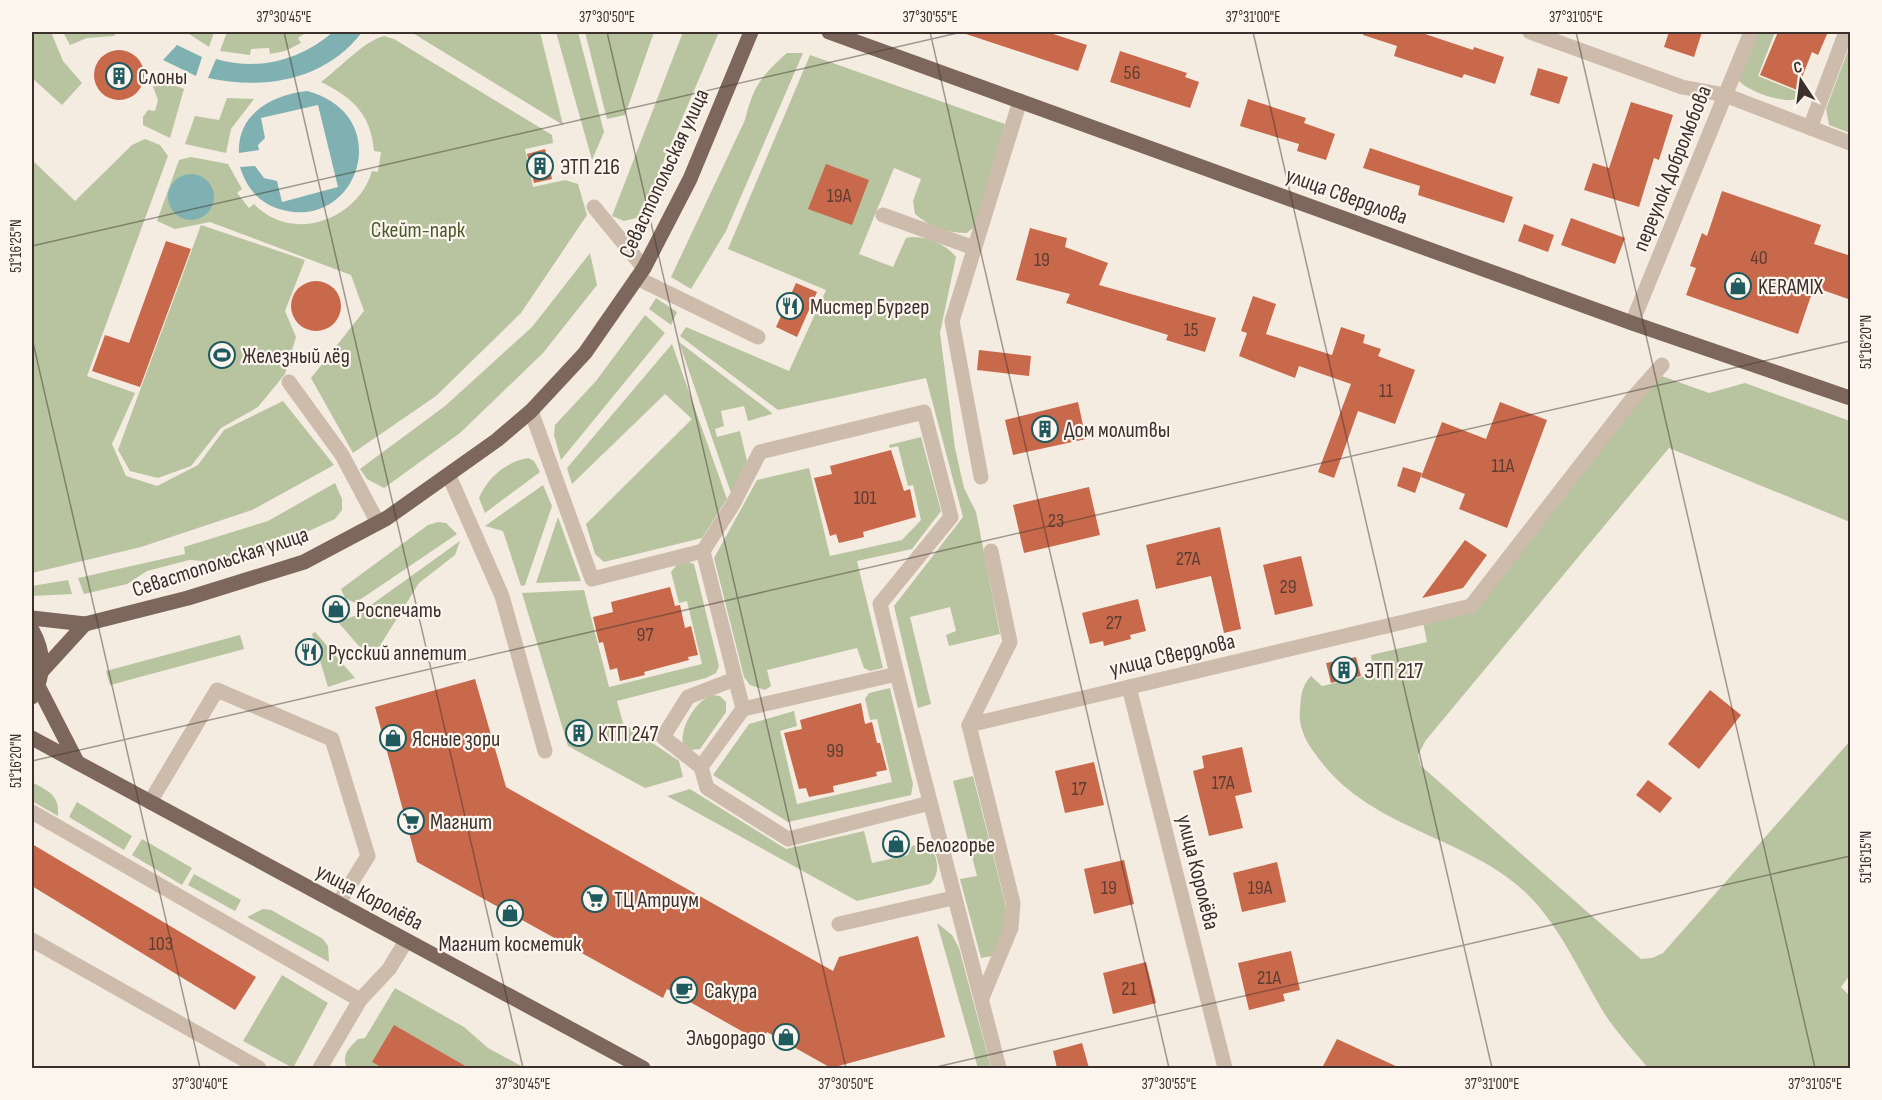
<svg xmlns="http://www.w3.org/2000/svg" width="1882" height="1100" font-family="'Sofia Sans Condensed',sans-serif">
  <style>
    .green { fill: #b8c4a0 }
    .water { fill: #7fb0b2 }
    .building { fill: #c8694b }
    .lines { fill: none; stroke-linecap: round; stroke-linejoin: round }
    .minor { stroke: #cdbbac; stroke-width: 15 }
    .major { stroke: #7d675c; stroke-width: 15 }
    .ticks { fill: none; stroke: #3b302b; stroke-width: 1.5; stroke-opacity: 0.45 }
    .labels { text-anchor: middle; stroke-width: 4.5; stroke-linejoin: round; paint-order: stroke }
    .number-label { font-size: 20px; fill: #5e3e33 }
    .poi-label { font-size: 22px; fill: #3b302b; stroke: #fbf5ee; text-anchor: start }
    .street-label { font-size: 22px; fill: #3b302b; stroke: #fbf5ee }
    .park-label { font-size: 22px; fill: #4a5a2e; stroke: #fbf5ee }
    .neatline { fill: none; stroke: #3b302b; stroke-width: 2 }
    .ticks-label { font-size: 15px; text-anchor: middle; fill: #3b302b }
  </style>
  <rect width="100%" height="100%" fill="#f4ebe1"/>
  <g class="green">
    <polygon points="32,32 51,32 63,61 82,83 62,105 32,78"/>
    <polygon points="63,32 117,32 114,36 87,38 70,45"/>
    <polygon points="186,32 214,32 209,47"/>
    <polygon points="227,32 307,32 298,38 301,43 285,51 270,54 269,48 251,49 250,55 220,51"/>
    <polygon points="411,32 540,32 563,125"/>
    <polygon points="556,32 578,32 604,132 592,160"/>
    <polygon points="585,32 654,32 625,115 607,119"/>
    <polygon points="683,32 719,32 640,217 624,221 612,216"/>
    <path d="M1757,32H1775L1758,76L1803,94L1801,98C1786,105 1748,92 1737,79Z"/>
    <path d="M384,36L394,39L552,135L553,143L525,149L533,187L565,180L578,184L587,215L521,313L436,396L353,453L311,378L364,311L351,275L210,222L175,229L157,221L179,160L191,157L228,164L242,189L237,193L249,208L254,204C292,244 358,220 372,171L378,172L381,152L374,151C371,114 352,97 321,82C340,68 364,41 384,36Z"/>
    <polygon points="1850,45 1850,133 1829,125 1826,109"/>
    <path d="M787,53H803L726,231L691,289L671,277L745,120C753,87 761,76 787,53Z"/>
    <path d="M810,55L1005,124L975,226L967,233C947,233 930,227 915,214L913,201L921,179L894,168L859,254L893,267L906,238C923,234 946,244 956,257L940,333L955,448L964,488L976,512L1000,634L949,646L946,635L956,631L950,607L910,617L931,704L918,708L894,606L963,517L926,378L778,410L680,336L686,327L789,371L826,290L728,249Z"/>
    <polygon points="158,79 184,89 170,138 143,125 143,117 148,110 155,111 158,100 153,87"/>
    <polygon points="227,98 254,99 231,129 226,153 185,144 195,116 219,120"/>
    <polygon points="145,139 160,145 168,156 87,376 135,393 112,444 126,476 157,486 198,465 224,430 283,401 334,465 252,510 141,547 32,573 32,160 75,201 132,145"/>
    <polygon points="201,225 305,260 285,311 296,337 285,374 258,407 221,428 191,466 158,478 130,471 118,450"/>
    <polygon points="590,253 597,285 543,353 460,433 384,488 367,479 360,469 445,406 532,327"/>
    <polygon points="656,298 677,312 671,325 649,309"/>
    <polygon points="645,315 665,333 561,460 554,435 555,425 596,381"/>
    <polygon points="679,342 771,412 772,414 748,421 744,406 721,411 724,426 715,429 717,437 740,431 747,461 731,493"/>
    <polygon points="672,344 727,499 702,538 604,562 595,554 586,524 692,419 665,394 572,484 567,468"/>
    <path d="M1659,375L1709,393L1745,383L1850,421V522L1669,448L1426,740L1418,755L1421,766L1641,959L1652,958L1663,953L1850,741V975L1841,987L1850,996V1068H1648C1635,1052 1620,1036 1608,1019C1583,980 1565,935 1533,900C1473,835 1372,834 1316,755C1306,742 1298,727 1300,710C1301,696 1301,687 1311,676L1322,686L1374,674L1371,655L1427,642L1423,622L1473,609Z"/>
    <polygon points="921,437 941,511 912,549 857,561 883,668 870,671 864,668 857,648 767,670 771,686 765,690 750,685 744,677 714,558 757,480 809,468 830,556 902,540 921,520 913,485 908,486 898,446 890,448 889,445"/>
    <path d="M528,458L534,461L540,472L485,513L479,498C487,478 506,462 528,458Z"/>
    <polygon points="335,483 342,499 342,510 335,519 272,548 218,562 189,560 147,571 127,584 84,594 78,578 185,554 184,547 268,521"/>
    <polygon points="543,485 552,506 525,585 521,586 503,531 485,526"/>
    <polygon points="558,517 581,581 536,583"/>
    <polygon points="438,522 446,523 457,534 355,603 345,598 341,589 428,525"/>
    <polygon points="460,541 455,555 419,583 371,660 338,622 357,615"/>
    <polygon points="686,561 694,564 719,666 716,673 706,678 617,701 623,723 679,761 683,777 645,788 568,746 522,593 584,590 609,687 702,664 687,601 679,603 671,572 679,562"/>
    <polygon points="68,580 72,594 32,596 32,586"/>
    <polygon points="315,632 355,678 328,687 312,634"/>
    <polygon points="240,635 244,649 110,685 106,671"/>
    <polygon points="890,688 913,784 911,795 788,822 713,775 749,724 794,711 797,726 780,731 797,804 892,782 877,719 870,720 865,699 869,693"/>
    <path d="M712,695L720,696L726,702V712L700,749L691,750L683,747C679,729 694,702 712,695Z"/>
    <polygon points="973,776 1005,903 1005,925 992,956 981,958 960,879 977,876 953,781"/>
    <path d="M32,782C48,791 60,795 58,816L32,801Z"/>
    <path d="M690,789L786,849L864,831L872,863L908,855L912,846L931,841C935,857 943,871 930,884L857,901L667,796Z"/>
    <polygon points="77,802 132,836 124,850 69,817"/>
    <polygon points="142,839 192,868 182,885 132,855"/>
    <polygon points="194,874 241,900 235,911 188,885"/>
    <polygon points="263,909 271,910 323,939 328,946 329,962 247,917"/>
    <polygon points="937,923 952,935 959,948 991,1068 978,1068"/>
    <polygon points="282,975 328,1003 293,1068 243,1041"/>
    <path d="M395,988L464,1027L488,1048L525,1068H469L394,1026L373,1062L383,1068H347C341,1055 349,1048 358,1039L365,1038Z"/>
  </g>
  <g class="water">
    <path d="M333,32H362C325,81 264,90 208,78L216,59C259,71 299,61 333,32Z"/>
    <polygon points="177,45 202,57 196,76 163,60"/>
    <path d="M307,91C397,115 358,230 283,210C260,204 247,189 240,167L255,166L264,178L277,181L282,202L338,187L318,105L261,118L265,138L258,145L259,150L239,153C237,113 273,95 307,91Z"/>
    <circle cx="191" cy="197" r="23"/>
  </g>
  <g class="building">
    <polygon points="966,32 1047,32 1087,45 1078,71 966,34"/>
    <polygon points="1364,32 1419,32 1473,50 1474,47 1504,57 1495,84 1464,74 1462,78 1394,56 1397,46 1363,35"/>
    <polygon points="1669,32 1702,32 1694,57 1664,47"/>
    <polygon points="1778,32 1828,32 1818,55 1812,52 1797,90 1760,75"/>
    <circle cx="119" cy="75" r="25"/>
    <polygon points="1120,51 1187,73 1185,77 1199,82 1190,108 1110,82"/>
    <polygon points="1538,68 1568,77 1559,104 1530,95"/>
    <polygon points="1248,99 1306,118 1304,123 1335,134 1326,160 1297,151 1299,144 1240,126"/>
    <polygon points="1631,102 1673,115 1659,160 1654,158 1639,207 1584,190 1593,163 1609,168"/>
    <polygon points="1370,148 1513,197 1504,223 1418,195 1420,186 1363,168"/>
    <polygon points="545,149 552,179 534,183 527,154"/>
    <polygon points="826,164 869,180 852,225 808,209"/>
    <polygon points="1722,191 1821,225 1814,244 1851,256 1851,300 1814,287 1798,334 1686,295 1696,268 1690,266 1702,233 1707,236"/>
    <polygon points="1571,218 1625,238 1615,264 1561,245"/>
    <polygon points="1524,224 1554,235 1548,252 1518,241"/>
    <polygon points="1030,228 1067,238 1065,247 1108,263 1099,285 1216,318 1205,352 1166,340 1168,335 1066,303 1070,294 1016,280"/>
    <polygon points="166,241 191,249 140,387 92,371 105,335 129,343"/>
    <circle cx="316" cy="306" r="25"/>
    <polygon points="796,283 817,292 797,337 776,327"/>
    <polygon points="1253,296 1276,304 1266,334 1332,355 1341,327 1365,335 1363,343 1381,349 1378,356 1415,370 1395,424 1358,411 1334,478 1318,472 1351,384 1299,366 1295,378 1239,356 1247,333 1241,331"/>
    <polygon points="979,350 1031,356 1029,376 977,370"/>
    <polygon points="1078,402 1086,439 1013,455 1005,420"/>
    <polygon points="1500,402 1547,420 1507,528 1459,509 1465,494 1421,477 1442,422 1486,439"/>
    <polygon points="891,450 904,491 910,489 916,517 863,532 864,537 839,543 836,534 830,536 814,478 832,474 830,466"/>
    <polygon points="1403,467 1422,473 1415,493 1397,486"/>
    <polygon points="1089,487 1100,535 1024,553 1013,505"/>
    <polygon points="1220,527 1241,629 1224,633 1211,576 1156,589 1146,545"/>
    <polygon points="1465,540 1487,555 1463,588 1422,598"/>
    <polygon points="1301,556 1313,606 1275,615 1263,565"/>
    <polygon points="670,587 675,606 680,605 685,628 691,626 698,655 688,657 689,660 644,672 645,675 620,681 617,668 610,670 603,642 599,643 593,617 613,612 611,602"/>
    <polygon points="1138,599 1146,631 1130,635 1131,639 1104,646 1103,641 1090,644 1082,613"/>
    <polygon points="1356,657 1361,676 1331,683 1326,663"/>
    <polygon points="475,679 506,787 833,971 839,957 918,936 945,1037 831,1068 767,1032 761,1042 667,989 663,998 417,862 375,707"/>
    <polygon points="1710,690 1741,715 1699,769 1668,744"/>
    <polygon points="861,703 865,724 872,722 877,743 880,743 887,770 876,772 877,776 833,786 834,792 809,797 806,788 799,789 784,733 802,729 800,720"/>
    <polygon points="586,722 590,739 573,744 568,727"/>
    <polygon points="1242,747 1252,792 1235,796 1243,828 1209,836 1193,771 1204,768 1202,756"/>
    <polygon points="1094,762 1104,805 1065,813 1055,771"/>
    <polygon points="1648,780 1672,798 1660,813 1636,795"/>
    <polygon points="32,844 256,977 235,1010 32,886"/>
    <polygon points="1124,860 1134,904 1094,914 1084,869"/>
    <polygon points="1277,862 1286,902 1242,912 1233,873"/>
    <polygon points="1291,951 1300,990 1283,994 1285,1001 1249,1010 1238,963"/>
    <polygon points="1146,962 1156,1003 1113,1014 1103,973"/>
    <polygon points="394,1025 469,1068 383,1068 372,1062"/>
    <polygon points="1337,1039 1400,1068 1322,1068"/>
    <polygon points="1082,1043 1089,1068 1057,1068 1053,1051"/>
  </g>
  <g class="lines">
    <g class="minor">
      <polyline points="1530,32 1682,87 1725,95 1850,143"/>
      <polyline points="1810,128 1846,32"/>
      <polyline points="594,207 644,268"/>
      <polyline points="883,215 974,248"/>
      <polyline points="637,278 758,337"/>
      <polyline points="1632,323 1751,32"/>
      <polyline points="289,382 342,455 378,523"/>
      <polyline points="531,411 592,579 703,551 732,506 760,452 924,412 951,517 880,604 897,674 743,709 701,767 707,788 788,839 930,803"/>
      <polyline points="449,476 502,596 545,751"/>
      <polyline points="981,477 952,321 1020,101"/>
      <polyline points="703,551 743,709"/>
      <polyline points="897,674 999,1068"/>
      <polyline points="1129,687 1225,1068"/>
      <polyline points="969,725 1471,606 1632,399 1662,365"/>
      <polyline points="701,767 663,737 688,697 735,679"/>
      <polyline points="150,802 217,690 332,739 368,856 338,904"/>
      <polyline points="32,812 360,1000"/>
      <polyline points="839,924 953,898"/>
      <polyline points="32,940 259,1068"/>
      <polyline points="982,998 1011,928 1013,903 969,725 1010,642 991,551"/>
      <polyline points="320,1068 360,1000 389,969 406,941"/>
    </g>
    <g class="major">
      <polyline points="829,32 1632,323 1850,398"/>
      <polyline points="32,618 85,624 188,598 304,562 387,518 497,440 531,411 585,353 644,268 690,179 751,32"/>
      <path d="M32,630C45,653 45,675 32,697"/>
      <polyline points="42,671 85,624"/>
      <polyline points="38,686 77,762"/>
      <polyline points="32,738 643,1068"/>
    </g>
  </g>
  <path class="ticks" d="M284,32L523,1068M607,32L846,1068M930,32L1169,1068M1253,32L1492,1068M1576,32L1815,1068M32,246L962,32M32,338L200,1068M32,761L1850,341M932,1068L1850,856"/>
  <defs>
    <symbol id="building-ring" viewBox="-11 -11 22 22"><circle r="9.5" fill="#fbf5ee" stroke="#1f5a5e" stroke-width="1.5"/><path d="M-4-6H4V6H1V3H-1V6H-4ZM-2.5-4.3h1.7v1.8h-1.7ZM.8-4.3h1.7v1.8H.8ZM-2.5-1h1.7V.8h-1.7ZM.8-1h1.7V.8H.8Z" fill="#1f5a5e"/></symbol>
    <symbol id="shop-ring" viewBox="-11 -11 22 22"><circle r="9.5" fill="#fbf5ee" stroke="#1f5a5e" stroke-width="1.5"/><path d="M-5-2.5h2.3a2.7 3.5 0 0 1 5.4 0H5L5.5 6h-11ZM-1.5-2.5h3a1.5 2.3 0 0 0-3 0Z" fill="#1f5a5e"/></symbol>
    <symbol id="restaurant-ring" viewBox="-11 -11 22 22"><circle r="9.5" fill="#fbf5ee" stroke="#1f5a5e" stroke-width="1.5"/><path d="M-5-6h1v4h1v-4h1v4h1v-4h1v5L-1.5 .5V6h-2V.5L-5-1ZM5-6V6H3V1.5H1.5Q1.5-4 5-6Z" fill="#1f5a5e"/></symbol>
    <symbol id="stadium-ring" viewBox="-11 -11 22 22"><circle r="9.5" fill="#fbf5ee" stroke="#1f5a5e" stroke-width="1.5"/><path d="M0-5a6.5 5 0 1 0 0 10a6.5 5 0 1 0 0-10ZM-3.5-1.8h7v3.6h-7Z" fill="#1f5a5e"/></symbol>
    <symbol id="supermarket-ring" viewBox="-11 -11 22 22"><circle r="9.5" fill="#fbf5ee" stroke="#1f5a5e" stroke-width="1.5"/><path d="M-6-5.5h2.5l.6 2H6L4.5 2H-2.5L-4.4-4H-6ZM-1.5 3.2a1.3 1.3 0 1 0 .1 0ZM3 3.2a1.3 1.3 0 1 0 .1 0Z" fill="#1f5a5e"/></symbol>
    <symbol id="cafe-ring" viewBox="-11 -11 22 22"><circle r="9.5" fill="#fbf5ee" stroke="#1f5a5e" stroke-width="1.5"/><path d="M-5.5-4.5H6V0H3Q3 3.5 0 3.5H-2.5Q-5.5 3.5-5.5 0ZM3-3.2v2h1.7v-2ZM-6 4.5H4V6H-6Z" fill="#1f5a5e"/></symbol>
  </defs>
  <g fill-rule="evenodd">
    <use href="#building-ring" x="104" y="61" width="30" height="30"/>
    <use href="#building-ring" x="525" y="151" width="30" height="30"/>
    <use href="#shop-ring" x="1723" y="271" width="30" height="30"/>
    <use href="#restaurant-ring" x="775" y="291" width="30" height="30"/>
    <use href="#stadium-ring" x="207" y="340" width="30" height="30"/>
    <use href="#building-ring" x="1030" y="414" width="30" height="30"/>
    <use href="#shop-ring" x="321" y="594" width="30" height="30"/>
    <use href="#restaurant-ring" x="294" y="637" width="30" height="30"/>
    <use href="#building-ring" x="1329" y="655" width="30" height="30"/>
    <use href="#building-ring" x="564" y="718" width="30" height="30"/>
    <use href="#shop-ring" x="378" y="723" width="30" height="30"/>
    <use href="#supermarket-ring" x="396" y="806" width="30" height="30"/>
    <use href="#shop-ring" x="881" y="829" width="30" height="30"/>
    <use href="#supermarket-ring" x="580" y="884" width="30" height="30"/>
    <use href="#shop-ring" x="495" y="898" width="30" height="30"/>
    <use href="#cafe-ring" x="669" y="975" width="30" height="30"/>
    <use href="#shop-ring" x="771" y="1022" width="30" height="30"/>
  </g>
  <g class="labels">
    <g class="number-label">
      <text x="1132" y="79">56</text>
      <text x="839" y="202">19А</text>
      <text x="1759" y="264">40</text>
      <text x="1042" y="266">19</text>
      <text x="1191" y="336">15</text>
      <text x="1386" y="397">11</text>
      <text x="1503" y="472">11А</text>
      <text x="865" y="504">101</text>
      <text x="1056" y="527">23</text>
      <text x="1188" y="565">27А</text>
      <text x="1288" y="593">29</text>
      <text x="1114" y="629">27</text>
      <text x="645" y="641">97</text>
      <text x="835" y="757">99</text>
      <text x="1223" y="789">17А</text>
      <text x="1079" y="795">17</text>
      <text x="1109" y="894">19</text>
      <text x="1260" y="894">19А</text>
      <text x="161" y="950">103</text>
      <text x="1269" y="984">21А</text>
      <text x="1129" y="995">21</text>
    </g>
    <g class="poi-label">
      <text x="138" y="84">Слоны</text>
      <text x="560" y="174">ЭТП 216</text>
      <text x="1758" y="294">KERAMIX</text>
      <text x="810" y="314">Мистер Бургер</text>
      <text x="242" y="363">Железный лёд</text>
      <text x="1064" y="437">Дом молитвы</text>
      <text x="356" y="617">Роспечать</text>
      <text x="328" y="660">Русский аппетит</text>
      <text x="1364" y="678">ЭТП 217</text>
      <text x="598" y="741">КТП 247</text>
      <text x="412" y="746">Ясные зори</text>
      <text x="430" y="829">Магнит</text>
      <text x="916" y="852">Белогорье</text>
      <text x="614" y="907">ТЦ Атриум</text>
      <text x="510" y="951" text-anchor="middle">Магнит косметик</text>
      <text x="704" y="998">Сакура</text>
      <text x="766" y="1045" text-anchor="end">Эльдорадо</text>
    </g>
    <g class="street-label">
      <text transform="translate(1671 168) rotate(-68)" y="8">переулок Добролюбова</text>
      <text transform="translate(663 173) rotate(-65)" y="8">Севастопольская улица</text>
      <text transform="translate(1347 195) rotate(20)" y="8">улица Свердлова</text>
      <text transform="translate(220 561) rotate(-18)" y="8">Севастопольская улица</text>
      <text transform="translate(1172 654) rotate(-13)" y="8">улица Свердлова</text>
      <text transform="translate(1199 872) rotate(76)" y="8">улица Королёва</text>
      <text transform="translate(370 896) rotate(28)" y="8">улица Королёва</text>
    </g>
    <g class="park-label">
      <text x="418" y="237">Скейт-парк</text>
    </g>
  </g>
  <rect width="1882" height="1100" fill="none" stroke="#fbf5ee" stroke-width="66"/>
  <g transform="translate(1801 81) rotate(347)" stroke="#fbf5ee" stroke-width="4.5" paint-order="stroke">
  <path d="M0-4.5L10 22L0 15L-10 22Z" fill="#3b302b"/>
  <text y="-9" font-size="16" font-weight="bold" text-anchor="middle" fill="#3b302b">С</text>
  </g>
  <rect x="33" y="33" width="1816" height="1034" class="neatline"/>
  <g class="ticks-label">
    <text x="284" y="22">37°30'45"E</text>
    <text x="607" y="22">37°30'50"E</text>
    <text x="930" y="22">37°30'55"E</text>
    <text x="1253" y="22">37°31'00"E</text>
    <text x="1576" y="22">37°31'05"E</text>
    <text transform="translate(16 246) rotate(-90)" y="5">51°16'25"N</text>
    <text transform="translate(1866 342) rotate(-90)" y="5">51°16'20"N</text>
    <text transform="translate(16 761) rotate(-90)" y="5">51°16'20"N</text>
    <text transform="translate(1866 857) rotate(-90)" y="5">51°16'15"N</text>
    <text x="200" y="1089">37°30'40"E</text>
    <text x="523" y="1089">37°30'45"E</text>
    <text x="846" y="1089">37°30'50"E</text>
    <text x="1169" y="1089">37°30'55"E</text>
    <text x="1492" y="1089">37°31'00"E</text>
    <text x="1815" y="1089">37°31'05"E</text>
  </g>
</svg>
